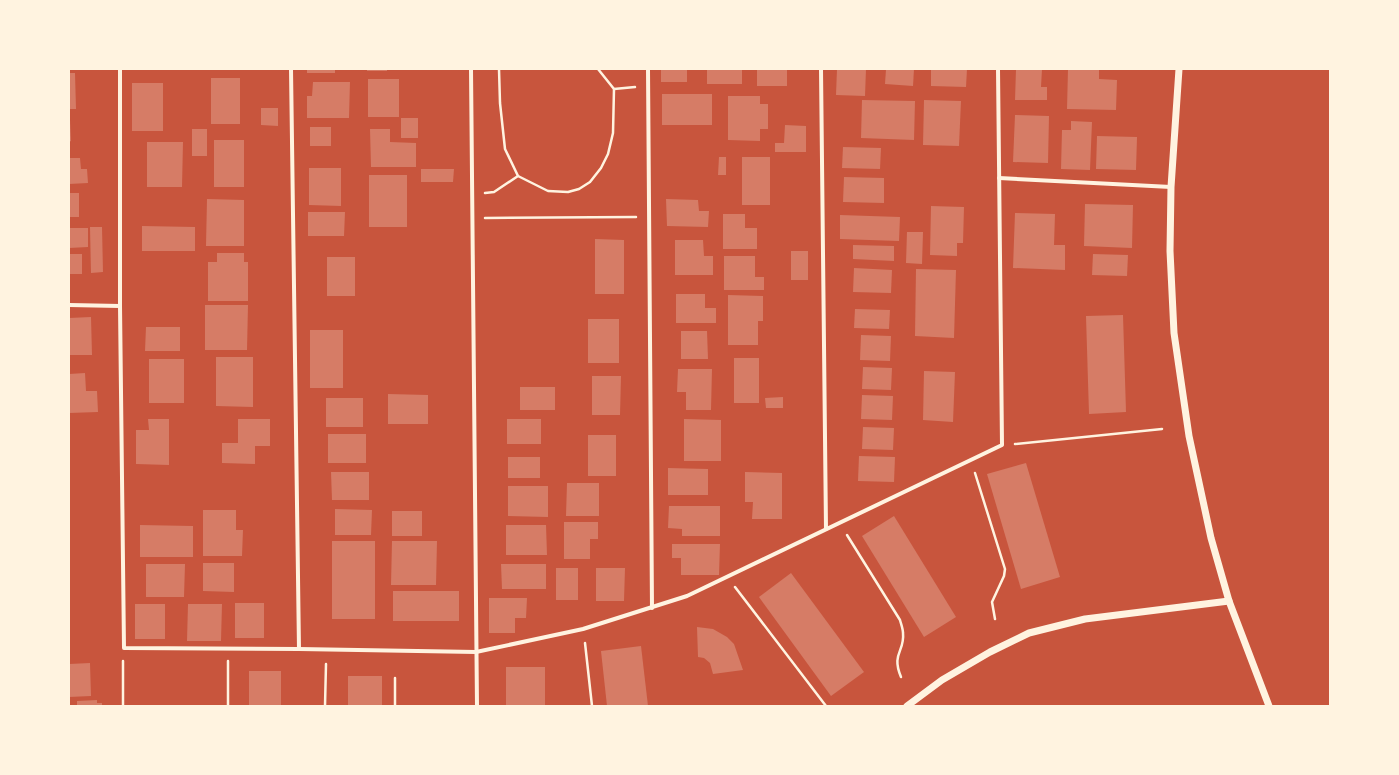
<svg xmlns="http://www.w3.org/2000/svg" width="1399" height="775" font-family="'Roboto Serif',serif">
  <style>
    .building { fill: #d67c66 }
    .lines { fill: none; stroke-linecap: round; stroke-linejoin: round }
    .path { stroke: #fff3e0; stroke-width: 2.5 }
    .minor { stroke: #fff3e0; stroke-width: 4 }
    .tertiary { stroke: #fff3e0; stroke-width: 7 }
  </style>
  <rect width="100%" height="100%" fill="#c8553d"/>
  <g class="building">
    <rect x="307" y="69" width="28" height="4"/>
    <rect x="367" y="69" width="20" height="2"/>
    <rect x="661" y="69" width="26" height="13"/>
    <rect x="707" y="69" width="35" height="15"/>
    <rect x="757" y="69" width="30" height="17"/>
    <polygon points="837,69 866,69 865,96 836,95"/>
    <polygon points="886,69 914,69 913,86 885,84"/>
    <polygon points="931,69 967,69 966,87 931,86"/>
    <polygon points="1016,69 1042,69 1041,87 1047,87 1047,100 1015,100"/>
    <polygon points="1068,69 1099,69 1099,79 1117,80 1116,110 1067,109"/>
    <polygon points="69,73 75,73 76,109 69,109"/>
    <rect x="211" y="78" width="29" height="46"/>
    <rect x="368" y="79" width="31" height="38"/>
    <polygon points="313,82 350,82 349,118 307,118 307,96 312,96"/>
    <rect x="132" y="83" width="31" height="48"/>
    <rect x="662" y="94" width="50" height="31"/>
    <polygon points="728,96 760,96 760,104 768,104 768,129 760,129 760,141 728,140"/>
    <polygon points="862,100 915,101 914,140 861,138"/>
    <polygon points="924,100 961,101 959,146 923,145"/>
    <polygon points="261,108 278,108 278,126 261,125"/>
    <polygon points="1015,115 1049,116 1048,163 1013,162"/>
    <rect x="401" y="118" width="17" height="20"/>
    <polygon points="69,120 70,120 71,141 69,142"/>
    <polygon points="1071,121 1092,122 1090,170 1061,169 1062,130 1071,130"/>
    <polygon points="785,125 806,126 806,152 775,152 775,143 784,143"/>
    <rect x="310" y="127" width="21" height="19"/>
    <rect x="192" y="129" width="15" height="27"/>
    <polygon points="370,129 390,129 390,142 416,143 416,167 371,167"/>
    <polygon points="1097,136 1137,137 1136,170 1096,169"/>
    <rect x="214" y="140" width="30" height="47"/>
    <polygon points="147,142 183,142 182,187 147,187"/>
    <polygon points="843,147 881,148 880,169 842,168"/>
    <polygon points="719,157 726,157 726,175 718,175"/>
    <rect x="742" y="157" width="28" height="48"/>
    <polygon points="69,158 80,158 81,169 87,169 88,183 69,184"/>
    <polygon points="309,168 341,168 341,206 309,205"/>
    <polygon points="421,169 454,169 453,182 421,182"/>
    <rect x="369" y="175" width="38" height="52"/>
    <polygon points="844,177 884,178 884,203 843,202"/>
    <rect x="69" y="193" width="10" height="24"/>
    <polygon points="207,199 244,200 244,246 206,246"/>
    <polygon points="666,199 698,200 699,211 709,211 708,227 667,226"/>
    <polygon points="1085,204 1133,205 1132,248 1084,246"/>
    <polygon points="931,206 964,207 963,243 957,243 957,256 930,255"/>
    <polygon points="308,212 345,212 344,236 308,236"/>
    <polygon points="1015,213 1055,214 1054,245 1065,245 1065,270 1013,268"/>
    <polygon points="723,214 745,214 745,228 757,228 757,249 723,249"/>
    <polygon points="840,215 900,217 899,241 840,239"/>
    <polygon points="142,226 195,227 195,251 142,251"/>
    <polygon points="90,227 102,227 103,272 91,273"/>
    <polygon points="69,228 88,228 88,247 69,248"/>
    <polygon points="907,232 923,232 922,264 906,263"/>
    <polygon points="595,239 624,240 624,294 595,294"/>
    <polygon points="675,240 703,240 704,256 713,256 713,275 675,275"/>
    <polygon points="853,245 894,246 894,261 853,259"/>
    <rect x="791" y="251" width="17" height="29"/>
    <polygon points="217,253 244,253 244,262 248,262 248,301 208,301 208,262 217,262"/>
    <rect x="69" y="254" width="13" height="20"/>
    <polygon points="1093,254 1128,255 1127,276 1092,275"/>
    <polygon points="724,256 755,256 755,277 764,277 764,290 724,290"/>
    <rect x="327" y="257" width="28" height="39"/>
    <polygon points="854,268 892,270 891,293 853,292"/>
    <polygon points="916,269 956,270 954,338 915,336"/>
    <polygon points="676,294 705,294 705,308 716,308 716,323 676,323"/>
    <polygon points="728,295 763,296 763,321 758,321 758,345 728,345"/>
    <polygon points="205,305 248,305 247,350 205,350"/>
    <polygon points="855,309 890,310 889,329 854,328"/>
    <polygon points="1123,315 1126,412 1089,414 1086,316"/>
    <polygon points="91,317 92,355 69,355 69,318"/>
    <rect x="588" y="319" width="31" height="44"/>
    <polygon points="146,327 180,327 180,351 145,351"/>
    <rect x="310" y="330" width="33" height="58"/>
    <polygon points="681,331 707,331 708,359 681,359"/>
    <polygon points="861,335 891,336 890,361 860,360"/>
    <polygon points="216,357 253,357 253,407 216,406"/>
    <rect x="734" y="358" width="25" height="45"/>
    <rect x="149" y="359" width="35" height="44"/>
    <polygon points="863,367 892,368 891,390 862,389"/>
    <polygon points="678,369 712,369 711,410 686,410 686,392 677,392"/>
    <polygon points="924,371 955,372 953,422 923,420"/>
    <polygon points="85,373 86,391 97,391 98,412 69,413 69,374"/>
    <polygon points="592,376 621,376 620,415 592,415"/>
    <rect x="520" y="387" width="35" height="23"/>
    <polygon points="388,394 428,395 428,424 388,424"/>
    <polygon points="862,395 893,396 892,420 861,419"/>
    <polygon points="783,397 783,408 766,408 765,398"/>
    <rect x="326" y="398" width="37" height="29"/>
    <polygon points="148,419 169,419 169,465 136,464 136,430 149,430"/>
    <polygon points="238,419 270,419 270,446 255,446 255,464 222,463 222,443 238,443"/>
    <rect x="507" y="419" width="34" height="25"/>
    <polygon points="684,419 721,420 721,461 684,461"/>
    <polygon points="863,427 894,428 893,450 862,449"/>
    <rect x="328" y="434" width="38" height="29"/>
    <rect x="588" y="435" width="28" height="41"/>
    <polygon points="859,456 895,457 894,482 858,481"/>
    <rect x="508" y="457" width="32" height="21"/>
    <polygon points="1026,463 1060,577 1021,589 987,474"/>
    <polygon points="668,468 708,469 708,495 668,495"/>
    <polygon points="331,472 369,472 369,500 332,500"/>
    <polygon points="745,472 782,473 782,519 752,519 753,502 745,502"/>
    <polygon points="567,483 599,483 599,516 566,516"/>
    <polygon points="508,486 548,486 548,517 508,516"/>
    <polygon points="669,506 720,506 720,536 682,536 682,529 668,528"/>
    <polygon points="335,509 372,510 371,535 335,535"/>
    <polygon points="203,510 236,510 236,530 243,530 242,556 203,556"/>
    <rect x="392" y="511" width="30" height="25"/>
    <polygon points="894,516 956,617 924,637 862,536"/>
    <polygon points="564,522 598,522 598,539 590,539 590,559 564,559"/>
    <polygon points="140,525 193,526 193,557 140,557"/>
    <polygon points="506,525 546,525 547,555 506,555"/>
    <rect x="332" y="541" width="43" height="78"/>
    <polygon points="392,541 437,541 436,585 391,585"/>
    <polygon points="672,544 720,544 719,575 681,575 681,558 672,558"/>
    <polygon points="203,563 234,563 234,592 203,591"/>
    <polygon points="146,564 185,564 184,597 146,597"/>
    <polygon points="501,564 546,564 546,589 502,589"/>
    <rect x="556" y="568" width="22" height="32"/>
    <polygon points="596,568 625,568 624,601 596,601"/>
    <polygon points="791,573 864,672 831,696 759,597"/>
    <rect x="393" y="591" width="66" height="30"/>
    <polygon points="489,598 527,598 526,618 515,618 515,633 489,633"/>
    <rect x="235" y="603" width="29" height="35"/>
    <rect x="135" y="604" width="30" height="35"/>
    <polygon points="188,604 222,604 221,641 187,641"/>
    <polygon points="697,627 713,629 727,637 734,644 743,670 713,674 710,663 704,658 698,657"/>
    <polygon points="641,646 648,706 607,706 601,651"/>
    <polygon points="90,663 91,696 69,697 69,664"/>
    <rect x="506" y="667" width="39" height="39"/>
    <rect x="249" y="671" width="32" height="35"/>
    <rect x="348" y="676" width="34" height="30"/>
    <polygon points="97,700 97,703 102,703 102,706 77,706 77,701"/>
  </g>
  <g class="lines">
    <g class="path">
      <polyline points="499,69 500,103 505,149 518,176 548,191 568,192 579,189 590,182 601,168 608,154 613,133 614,89 598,69"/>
      <polyline points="614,89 635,87"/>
      <polyline points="485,193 494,192 518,176"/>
      <polyline points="485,218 636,217"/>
      <polyline points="1015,444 1162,429"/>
      <polyline points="975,473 1005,569 1004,576 992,602 995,619"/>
      <path d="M847,535L900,620C901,624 903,629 903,633C905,652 891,653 901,677"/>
      <polyline points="735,587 826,706"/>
      <polyline points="585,643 592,706"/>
      <polyline points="123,706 123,661"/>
      <polyline points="228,706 228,661"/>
      <polyline points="325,706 326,664"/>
      <polyline points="395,706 395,678"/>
    </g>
    <g class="minor">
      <polyline points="120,69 120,306 124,648 299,649 476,652 583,629 687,596 1002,445 998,69"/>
      <polyline points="291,69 299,649"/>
      <polyline points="471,69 477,706"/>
      <polyline points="648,69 652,608"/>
      <polyline points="821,69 826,529"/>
      <polyline points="999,178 1171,187"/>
      <polyline points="69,305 120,306"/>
    </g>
    <g class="tertiary">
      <polyline points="1179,69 1171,187 1170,251 1174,333 1189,436 1211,538 1229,601 1269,706"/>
      <polyline points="907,706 942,680 990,652 1029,633 1085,619 1229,601"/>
    </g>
  </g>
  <rect width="1399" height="775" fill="none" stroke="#fff3e0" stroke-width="140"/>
</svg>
